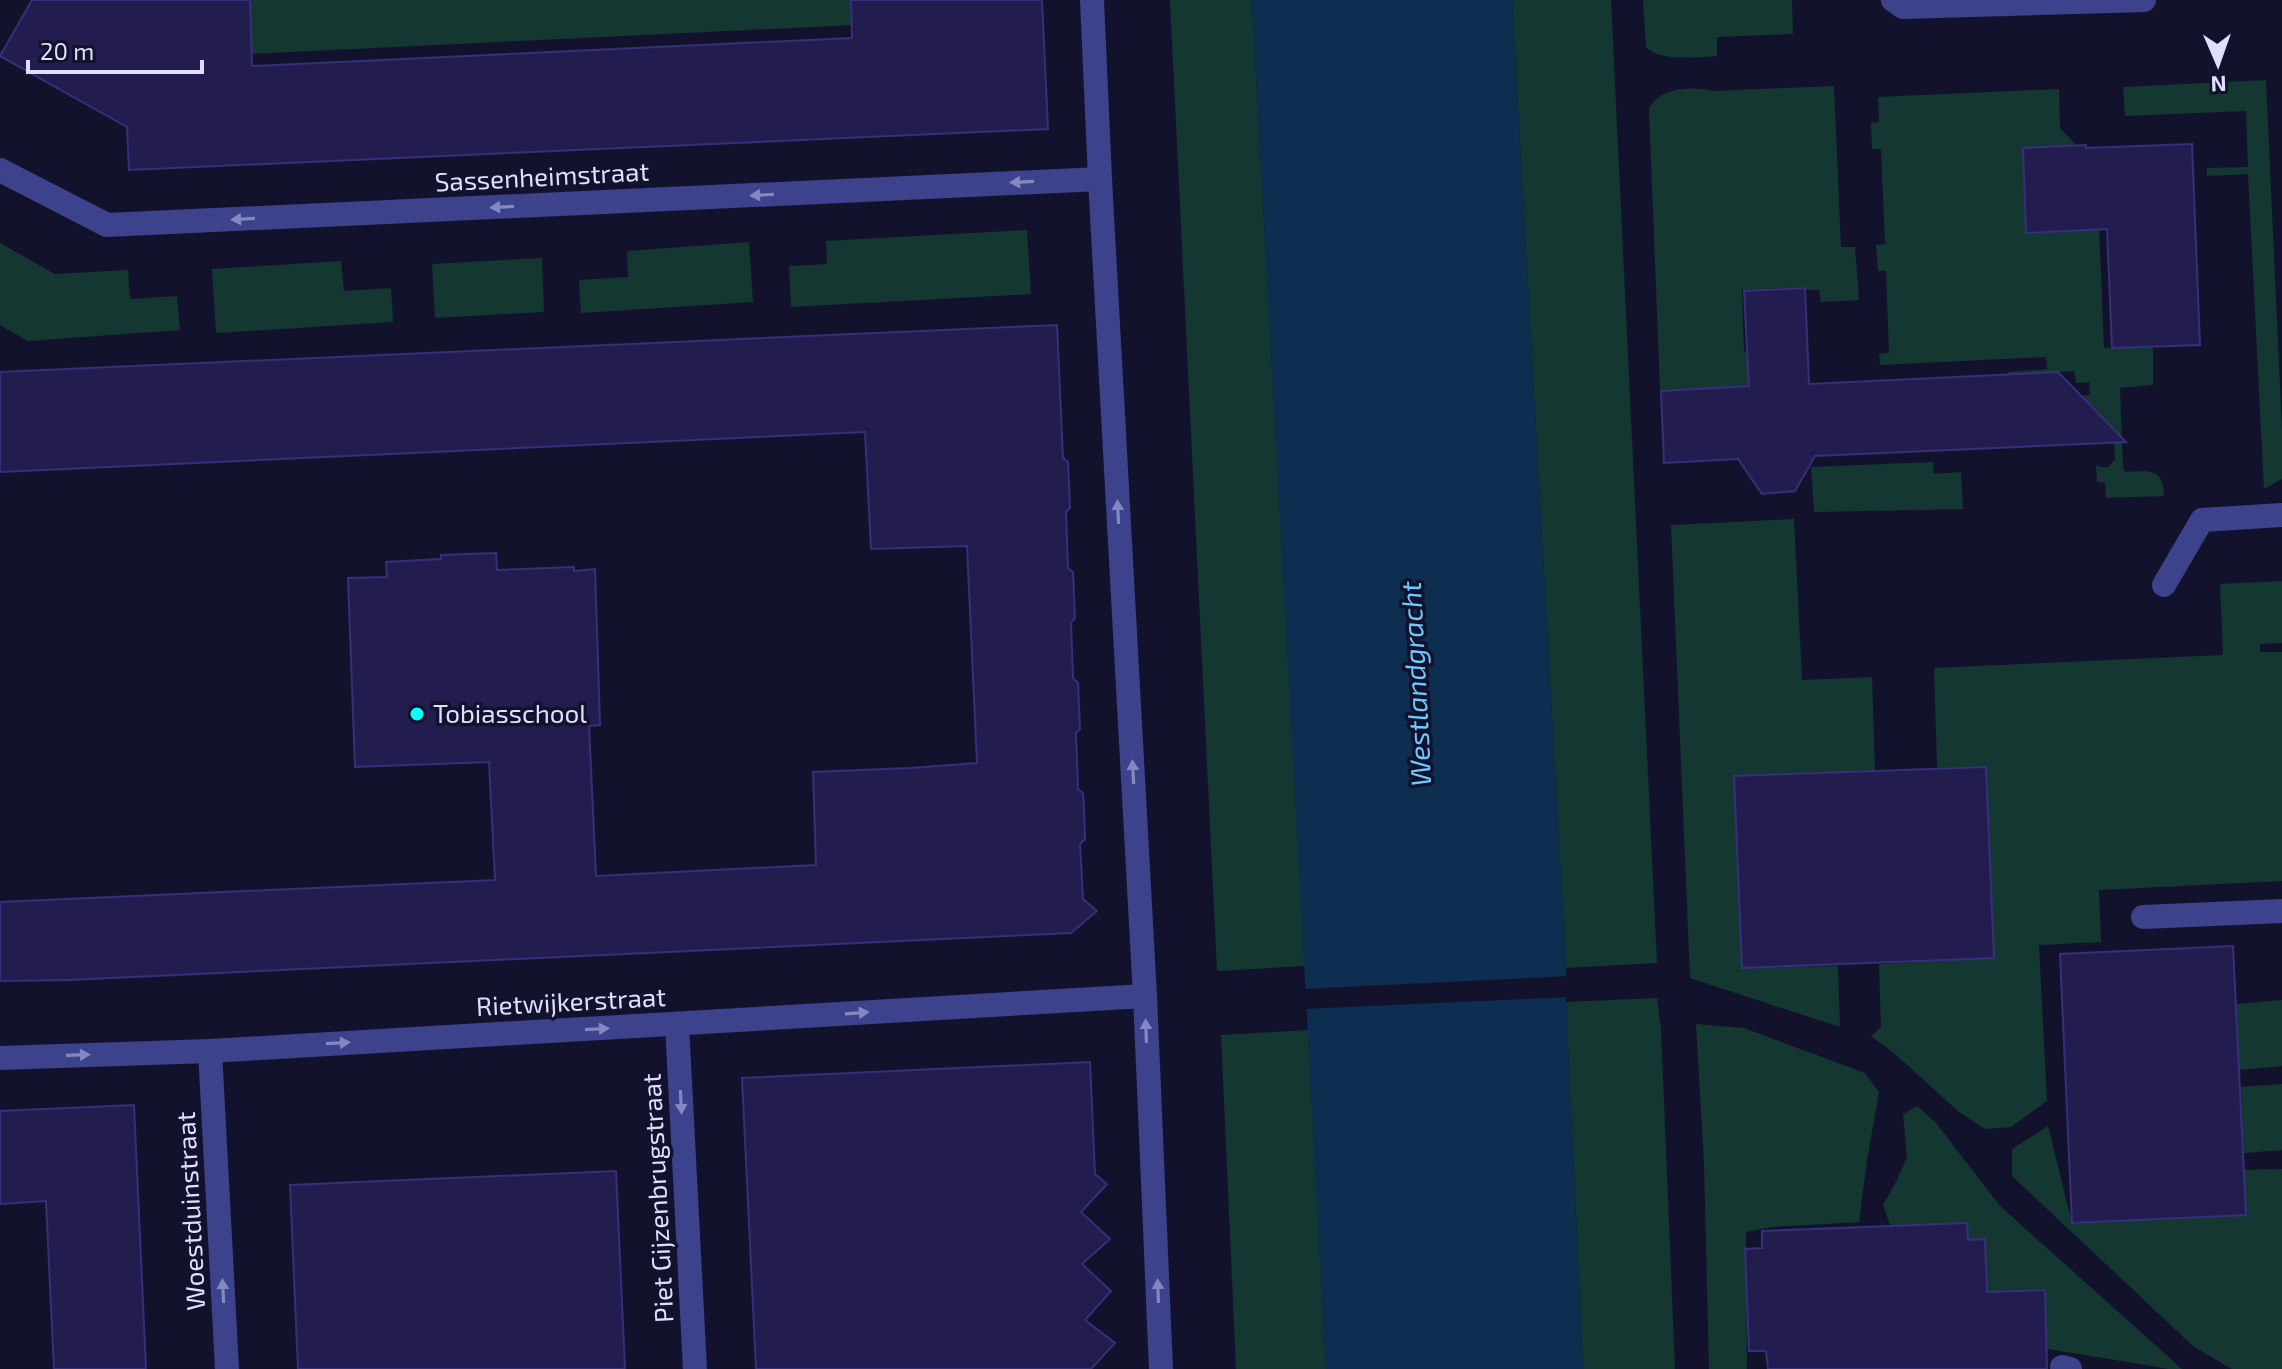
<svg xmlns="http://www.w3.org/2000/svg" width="2282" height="1369" font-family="'Exo 2',sans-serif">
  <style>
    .green { fill: #143732 }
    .water { fill: #0d2d51 }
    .pier { fill: #13122d }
    .building { fill: #221d4e; stroke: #362f7b; stroke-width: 2 }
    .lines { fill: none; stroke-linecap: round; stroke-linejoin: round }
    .minor { stroke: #3c428c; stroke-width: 24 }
    .oneway { fill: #8588c0 }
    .poi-dot { fill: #0afffe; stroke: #13122d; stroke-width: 3 }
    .labels { text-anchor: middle; stroke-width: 7; stroke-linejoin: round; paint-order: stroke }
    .street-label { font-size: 26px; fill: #dedeff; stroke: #13122d }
    .poi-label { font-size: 26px; fill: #dedeff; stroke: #13122d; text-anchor: start }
    .water-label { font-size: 28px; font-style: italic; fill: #6ccaff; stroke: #13122d }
  </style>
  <rect width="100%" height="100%" fill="#13122d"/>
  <g class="green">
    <polygon points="146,0 915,0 916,22 166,58"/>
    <polygon points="1170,0 1252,0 1305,966 1217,971"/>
    <polygon points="1512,0 1611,0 1657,963 1566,968"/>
    <path d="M1643,0H1792L1793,34L1717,37V56C1698,57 1659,62 1646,47Z"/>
    <polygon points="2266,80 2282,430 2282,479 2264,489 2248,174 2207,176 2207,168 2248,167 2246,111 2125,116 2123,87"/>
    <path d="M1834,86L1841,247H1855L1859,300L1821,302L1819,290H1805V287L1742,290L1744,351L1747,352L1749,386L1660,390L1649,109C1658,87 1695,86 1715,91Z"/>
    <path d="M2059,89L2060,128L2076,145L2023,148L2026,232L2099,225L2104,348L2152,346L2153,350V385L2120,388L2123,468L2126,472C2150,471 2163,467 2164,496L2106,498L2105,482H2097L2096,465L2100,467H2108L2115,460L2113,428L2076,396L2090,395L2089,382L2076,383L2074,371L2008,375V372L2047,369L2046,357L1880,365L1879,354L1889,353L1886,271H1878L1876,245L1885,244L1881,149H1872L1871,123L1879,122L1878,97Z"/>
    <polygon points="1027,230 1031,294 791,307 789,266 827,264 826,241"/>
    <polygon points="749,242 753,302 581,313 579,280 628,277 627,251"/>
    <polygon points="0,243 55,274 128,270 130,299 177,296 180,330 28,341 0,325"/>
    <polygon points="542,258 544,312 435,318 432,264"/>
    <polygon points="341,261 344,291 391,288 393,322 216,333 212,269"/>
    <polygon points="1933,462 1934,474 1961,472 1963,509 1814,512 1811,467"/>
    <polygon points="1794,519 1802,680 1872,677 1875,771 1734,777 1742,968 1838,966 1840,1027 1690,978 1671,525"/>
    <polygon points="2282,581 2282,643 2260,644 2260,652 2282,652 2282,881 2099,890 2101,942 2039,945 2047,1101 2011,1127 1985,1129 1959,1112 1895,1054 1871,1036 1881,1027 1879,964 1994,958 1986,767 1937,768 1934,668 2223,655 2220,584"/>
    <polygon points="1657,998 1661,1029 1675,1369 1583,1369 1566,1002"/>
    <polygon points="2282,1000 2282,1066 2239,1070 2236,1004"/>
    <polygon points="1696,1024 1744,1028 1865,1073 1879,1092 1867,1160 1859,1222 1772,1227 1746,1232 1747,1369 1709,1369 1704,1164"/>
    <polygon points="1308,1030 1326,1369 1236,1369 1221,1035"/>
    <polygon points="2282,1084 2282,1150 2244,1153 2241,1087"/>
    <polygon points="1917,1106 1936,1123 2000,1206 2182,1369 2169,1369 2048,1349 1987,1292 1890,1225 1883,1205 1897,1180 1907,1157 1903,1114"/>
    <polygon points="2048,1126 2072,1223 2243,1170 2282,1169 2282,1369 2232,1369 2194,1347 2012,1176 2012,1149"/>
  </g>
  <polygon class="water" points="1252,0 1512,0 1566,968 1566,1002 1583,1369 1326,1369"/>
  <polygon class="pier" points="1570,976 1570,997 1303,1009 1302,989"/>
  <g class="building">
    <polygon points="32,0 250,0 252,66 852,38 851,0 1042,0 1048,129 129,170 127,127 0,56"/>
    <polygon points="2192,144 2200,345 2112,348 2107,229 2026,233 2023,148 2086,145 2086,148"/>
    <polygon points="1805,288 1809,384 2058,372 2126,442 1815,456 1795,491 1762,494 1738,459 1664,463 1661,391 1749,386 1744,291"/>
    <polygon points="1057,325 1063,458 1068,462 1070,508 1066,512 1068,568 1073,572 1075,618 1071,623 1073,678 1078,683 1080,729 1076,733 1078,789 1083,793 1084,806 1085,839 1080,844 1083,899 1097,911 1071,933 69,980 0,981 0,902 495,880 489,762 355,767 348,578 387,577 386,562 441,559 441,555 496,553 497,570 574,567 574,571 595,569 600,725 589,726 596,876 816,865 813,772 911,768 977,763 967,546 871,549 865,432 0,472 0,372"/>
    <polygon points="1986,767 1994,958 1742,968 1734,776"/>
    <polygon points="2233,946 2246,1215 2072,1223 2060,954"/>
    <polygon points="1090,1062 1095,1174 1107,1184 1081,1212 1110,1239 1082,1264 1111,1291 1085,1320 1115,1343 1091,1369 756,1369 742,1078"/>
    <polygon points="134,1105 146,1369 54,1369 46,1201 0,1204 0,1111"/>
    <polygon points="616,1171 625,1369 298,1369 290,1185"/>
    <polygon points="1967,1223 1968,1240 1985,1239 1987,1292 2045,1290 2047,1369 1768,1369 1766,1351 1749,1351 1745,1249 1762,1248 1762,1231"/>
  </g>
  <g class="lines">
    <g class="minor">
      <polyline points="1092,0 1100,179 1145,996 1161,1369"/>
      <polyline points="1893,0 1903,7 2144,0"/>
      <polyline points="0,170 107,225 1100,179"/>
      <polyline points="2164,585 2202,520 2282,515"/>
      <polyline points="2143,917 2282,911"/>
      <polyline points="677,1025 695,1369"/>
      <polyline points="210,1051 227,1369"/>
      <polyline points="0,1058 210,1051 1145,996"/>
      <polyline points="2062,1367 2070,1369"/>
    </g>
  </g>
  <defs><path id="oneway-solid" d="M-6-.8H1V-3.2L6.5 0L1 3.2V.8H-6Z" transform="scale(2)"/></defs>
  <g class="oneway">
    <use href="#oneway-solid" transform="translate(1022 182) rotate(177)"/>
    <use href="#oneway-solid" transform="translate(762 195) rotate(177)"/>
    <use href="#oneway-solid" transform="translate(502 207) rotate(177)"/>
    <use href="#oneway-solid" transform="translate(243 219) rotate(177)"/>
    <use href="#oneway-solid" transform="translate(1118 512) rotate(-93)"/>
    <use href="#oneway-solid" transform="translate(1133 772) rotate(-93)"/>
    <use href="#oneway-solid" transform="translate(857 1013) rotate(-4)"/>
    <use href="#oneway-solid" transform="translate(597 1029) rotate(-3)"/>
    <use href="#oneway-solid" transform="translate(1146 1031) rotate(-92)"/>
    <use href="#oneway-solid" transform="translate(338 1043) rotate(-3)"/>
    <use href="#oneway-solid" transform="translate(78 1055) rotate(-2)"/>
    <use href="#oneway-solid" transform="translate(681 1102) rotate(87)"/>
    <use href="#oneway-solid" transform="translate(223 1291) rotate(-93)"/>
    <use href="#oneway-solid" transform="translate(1158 1291) rotate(-92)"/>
  </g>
  <circle class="poi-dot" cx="417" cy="714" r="8"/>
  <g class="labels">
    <g class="street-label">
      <text transform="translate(542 177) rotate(-3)" y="9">Sassenheimstraat</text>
      <text transform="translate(571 1002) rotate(-3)" y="9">Rietwijkerstraat</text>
      <text transform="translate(658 1198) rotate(-93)" y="9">Piet Gijzenbrugstraat</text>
      <text transform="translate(191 1211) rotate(-93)" y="9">Woestduinstraat</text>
    </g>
    <g class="poi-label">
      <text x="433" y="723">Tobiasschool</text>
    </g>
    <g class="water-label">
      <text transform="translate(1416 684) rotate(-93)" y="10">Westlandgracht</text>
    </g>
  </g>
  <g transform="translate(2218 64) rotate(178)" stroke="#13122d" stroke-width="6" paint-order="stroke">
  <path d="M0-6L14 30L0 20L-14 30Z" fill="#dedeff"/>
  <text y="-12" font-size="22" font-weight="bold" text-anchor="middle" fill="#dedeff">N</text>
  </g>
  <path d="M28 60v12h174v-12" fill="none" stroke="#dedeff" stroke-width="4"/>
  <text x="40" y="60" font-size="24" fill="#dedeff" stroke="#13122d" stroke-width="6" paint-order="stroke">20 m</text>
</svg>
